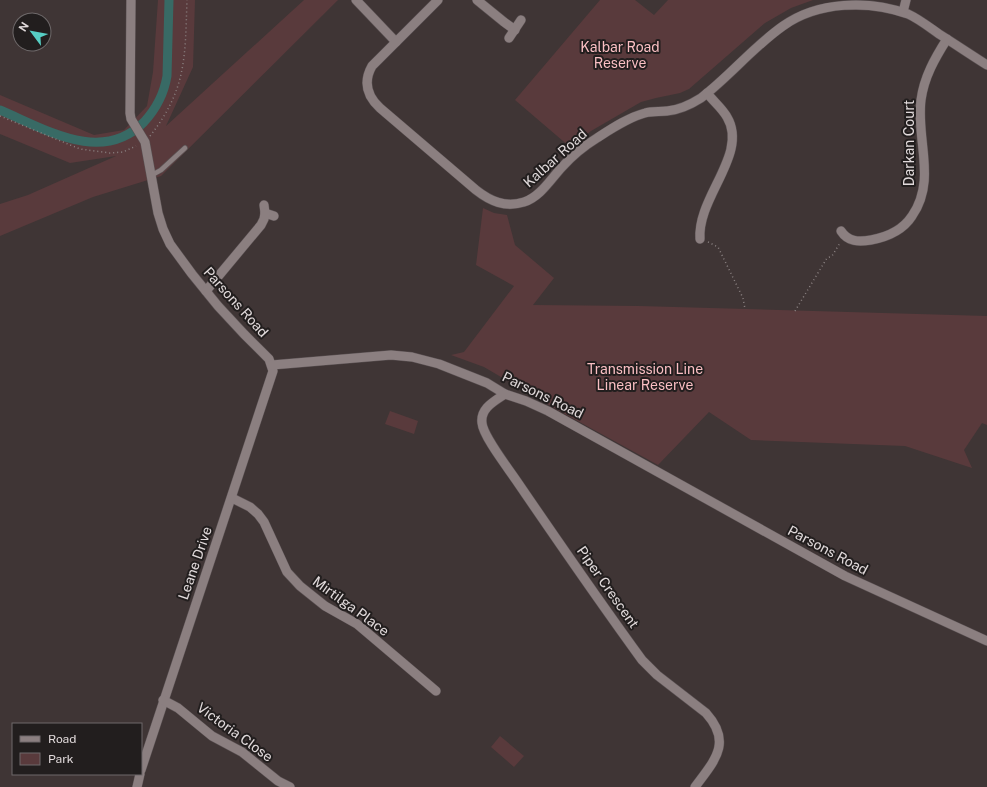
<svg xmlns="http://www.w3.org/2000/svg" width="987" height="787" font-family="'Public Sans',sans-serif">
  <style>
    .green { fill: #593a3c }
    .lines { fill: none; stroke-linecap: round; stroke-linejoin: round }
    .canal { stroke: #386a65; stroke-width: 9 }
    .service-casing { stroke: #5a5152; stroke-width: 6 }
    .minor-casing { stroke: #5a5152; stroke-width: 10 }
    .path { stroke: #8b8282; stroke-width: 1.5; stroke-dasharray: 1 3; stroke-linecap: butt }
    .service { stroke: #8b7f80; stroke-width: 4.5 }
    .minor { stroke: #8b7f80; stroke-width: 9 }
    .labels { text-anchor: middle; stroke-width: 4; stroke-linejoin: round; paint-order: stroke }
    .park-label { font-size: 14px; fill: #fabfc3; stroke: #221e1e }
    .street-label { font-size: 14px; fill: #e1dadb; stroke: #221e1e }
  </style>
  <rect width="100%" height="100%" fill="#3f3535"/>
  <g class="green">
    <polygon points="158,0 195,0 193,67 166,126 304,0 338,0 161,176 93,197 0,236 0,204 28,195 116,156 70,163 0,134 0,95 94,135 124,130 147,106 153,72"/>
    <polygon points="600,0 635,0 654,15 668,0 813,0 791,8 765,23 689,89 680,93 656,98 641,102 591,131 570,147 515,100"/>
    <polygon points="483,208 494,213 507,215 515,245 554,278 533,305 639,306 987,316 987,425 982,423 964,450 972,468 905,446 751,440 709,412 658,465 554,408 484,367 451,355 464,352 514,286 476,265"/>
    <polygon points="390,411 418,421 414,434 385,424"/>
    <polygon points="500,736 524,756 514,767 491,747"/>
  </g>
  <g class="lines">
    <path class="canal" d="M0,110C45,129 102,165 144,122C156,109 164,94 167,76L169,0"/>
    <defs>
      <polyline id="service" points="152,175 161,170 185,148"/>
      <g id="minor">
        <polyline points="131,0 130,113 131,119 145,142 158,213 163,229 170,244 192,274 218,306 244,334 269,359 273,371 141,770"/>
        <polyline points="356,0 396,42"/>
        <path d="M438,0L372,66C363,82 367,96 380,108L476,190C490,201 505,208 524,202C540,197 550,180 562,167C572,156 584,146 597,138C611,129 629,117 645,113C652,111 660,112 667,111C679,110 690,105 701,98C730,76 753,47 783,26C818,1 869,0 908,14C919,19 929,27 939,34C955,44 971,55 987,65"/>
        <polyline points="477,0 504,22 515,30"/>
        <polyline points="903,12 906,0"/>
        <polyline points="509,38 521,20"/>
        <polyline points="264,205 265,213 274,216"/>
        <path d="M841,231C848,242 859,242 871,240C887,237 903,230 912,216C937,180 916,140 921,100C924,77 935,58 947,39"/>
        <path d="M700,239C697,197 749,154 727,117C722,108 713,101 707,93"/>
        <polyline points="206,291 261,225 264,219 265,213"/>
        <polyline points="272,365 391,355 412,357 439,364 487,383 505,394 526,401 548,411 845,576 987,641"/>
        <path d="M505,394C495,401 480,408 482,423C483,436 508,468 516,480C557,540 599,601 642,660L657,675L706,713C733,743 714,761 695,787"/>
        <polyline points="232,498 250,507 258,514 264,522 287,572 300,586 325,606 357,624 436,691"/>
        <polyline points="163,700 178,708 212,736 242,752 278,781 290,787"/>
        <polyline points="137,787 140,774"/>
      </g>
    </defs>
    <use href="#service" class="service-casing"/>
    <use href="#minor" class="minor-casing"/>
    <g class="path">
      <polyline points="0,116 80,149 110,153 123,152 136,146"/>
      <path d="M150,136C187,89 185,56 187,0"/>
      <polyline points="708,242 718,247 743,298 745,309"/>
      <polyline points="795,311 827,258 832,256 840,243"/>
    </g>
    <use href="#service" class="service"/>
    <use href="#minor" class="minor"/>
  </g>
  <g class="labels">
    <g class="park-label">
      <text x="620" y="52">Kalbar Road<tspan x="620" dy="16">Reserve</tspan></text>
      <text x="645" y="374">Transmission Line<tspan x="645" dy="16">Linear Reserve</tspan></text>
    </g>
    <g class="street-label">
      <text transform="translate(909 143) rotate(-90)" y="5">Darkan Court</text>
      <text transform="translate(555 158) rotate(-42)" y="5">Kalbar Road</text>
      <text transform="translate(236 302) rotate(48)" y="5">Parsons Road</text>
      <text transform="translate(543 395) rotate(26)" y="5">Parsons Road</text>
      <text transform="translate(828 550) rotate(28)" y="5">Parsons Road</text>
      <text transform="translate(195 563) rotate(-71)" y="5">Leane Drive</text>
      <text transform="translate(608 587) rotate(55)" y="5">Piper Crescent</text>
      <text transform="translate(351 606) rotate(36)" y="5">Mirtilga Place</text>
      <text transform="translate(235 732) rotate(36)" y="5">Victoria Close</text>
    </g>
  </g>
  <rect x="12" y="723" width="130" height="52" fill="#221e1e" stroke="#6e696a"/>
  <rect x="20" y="736" width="20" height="6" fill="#8b7f80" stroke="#6e696a"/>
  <text x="48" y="743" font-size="12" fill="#e1dadb">Road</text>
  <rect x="20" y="753" width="20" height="12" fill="#593a3c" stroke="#6e696a"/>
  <text x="48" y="763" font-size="12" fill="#e1dadb">Park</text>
  <g transform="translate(32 32) rotate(302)"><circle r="19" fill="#221e1e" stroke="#6e696a"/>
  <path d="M0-3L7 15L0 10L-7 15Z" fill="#56cec4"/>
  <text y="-6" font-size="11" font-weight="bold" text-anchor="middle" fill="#e1dadb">N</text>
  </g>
</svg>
